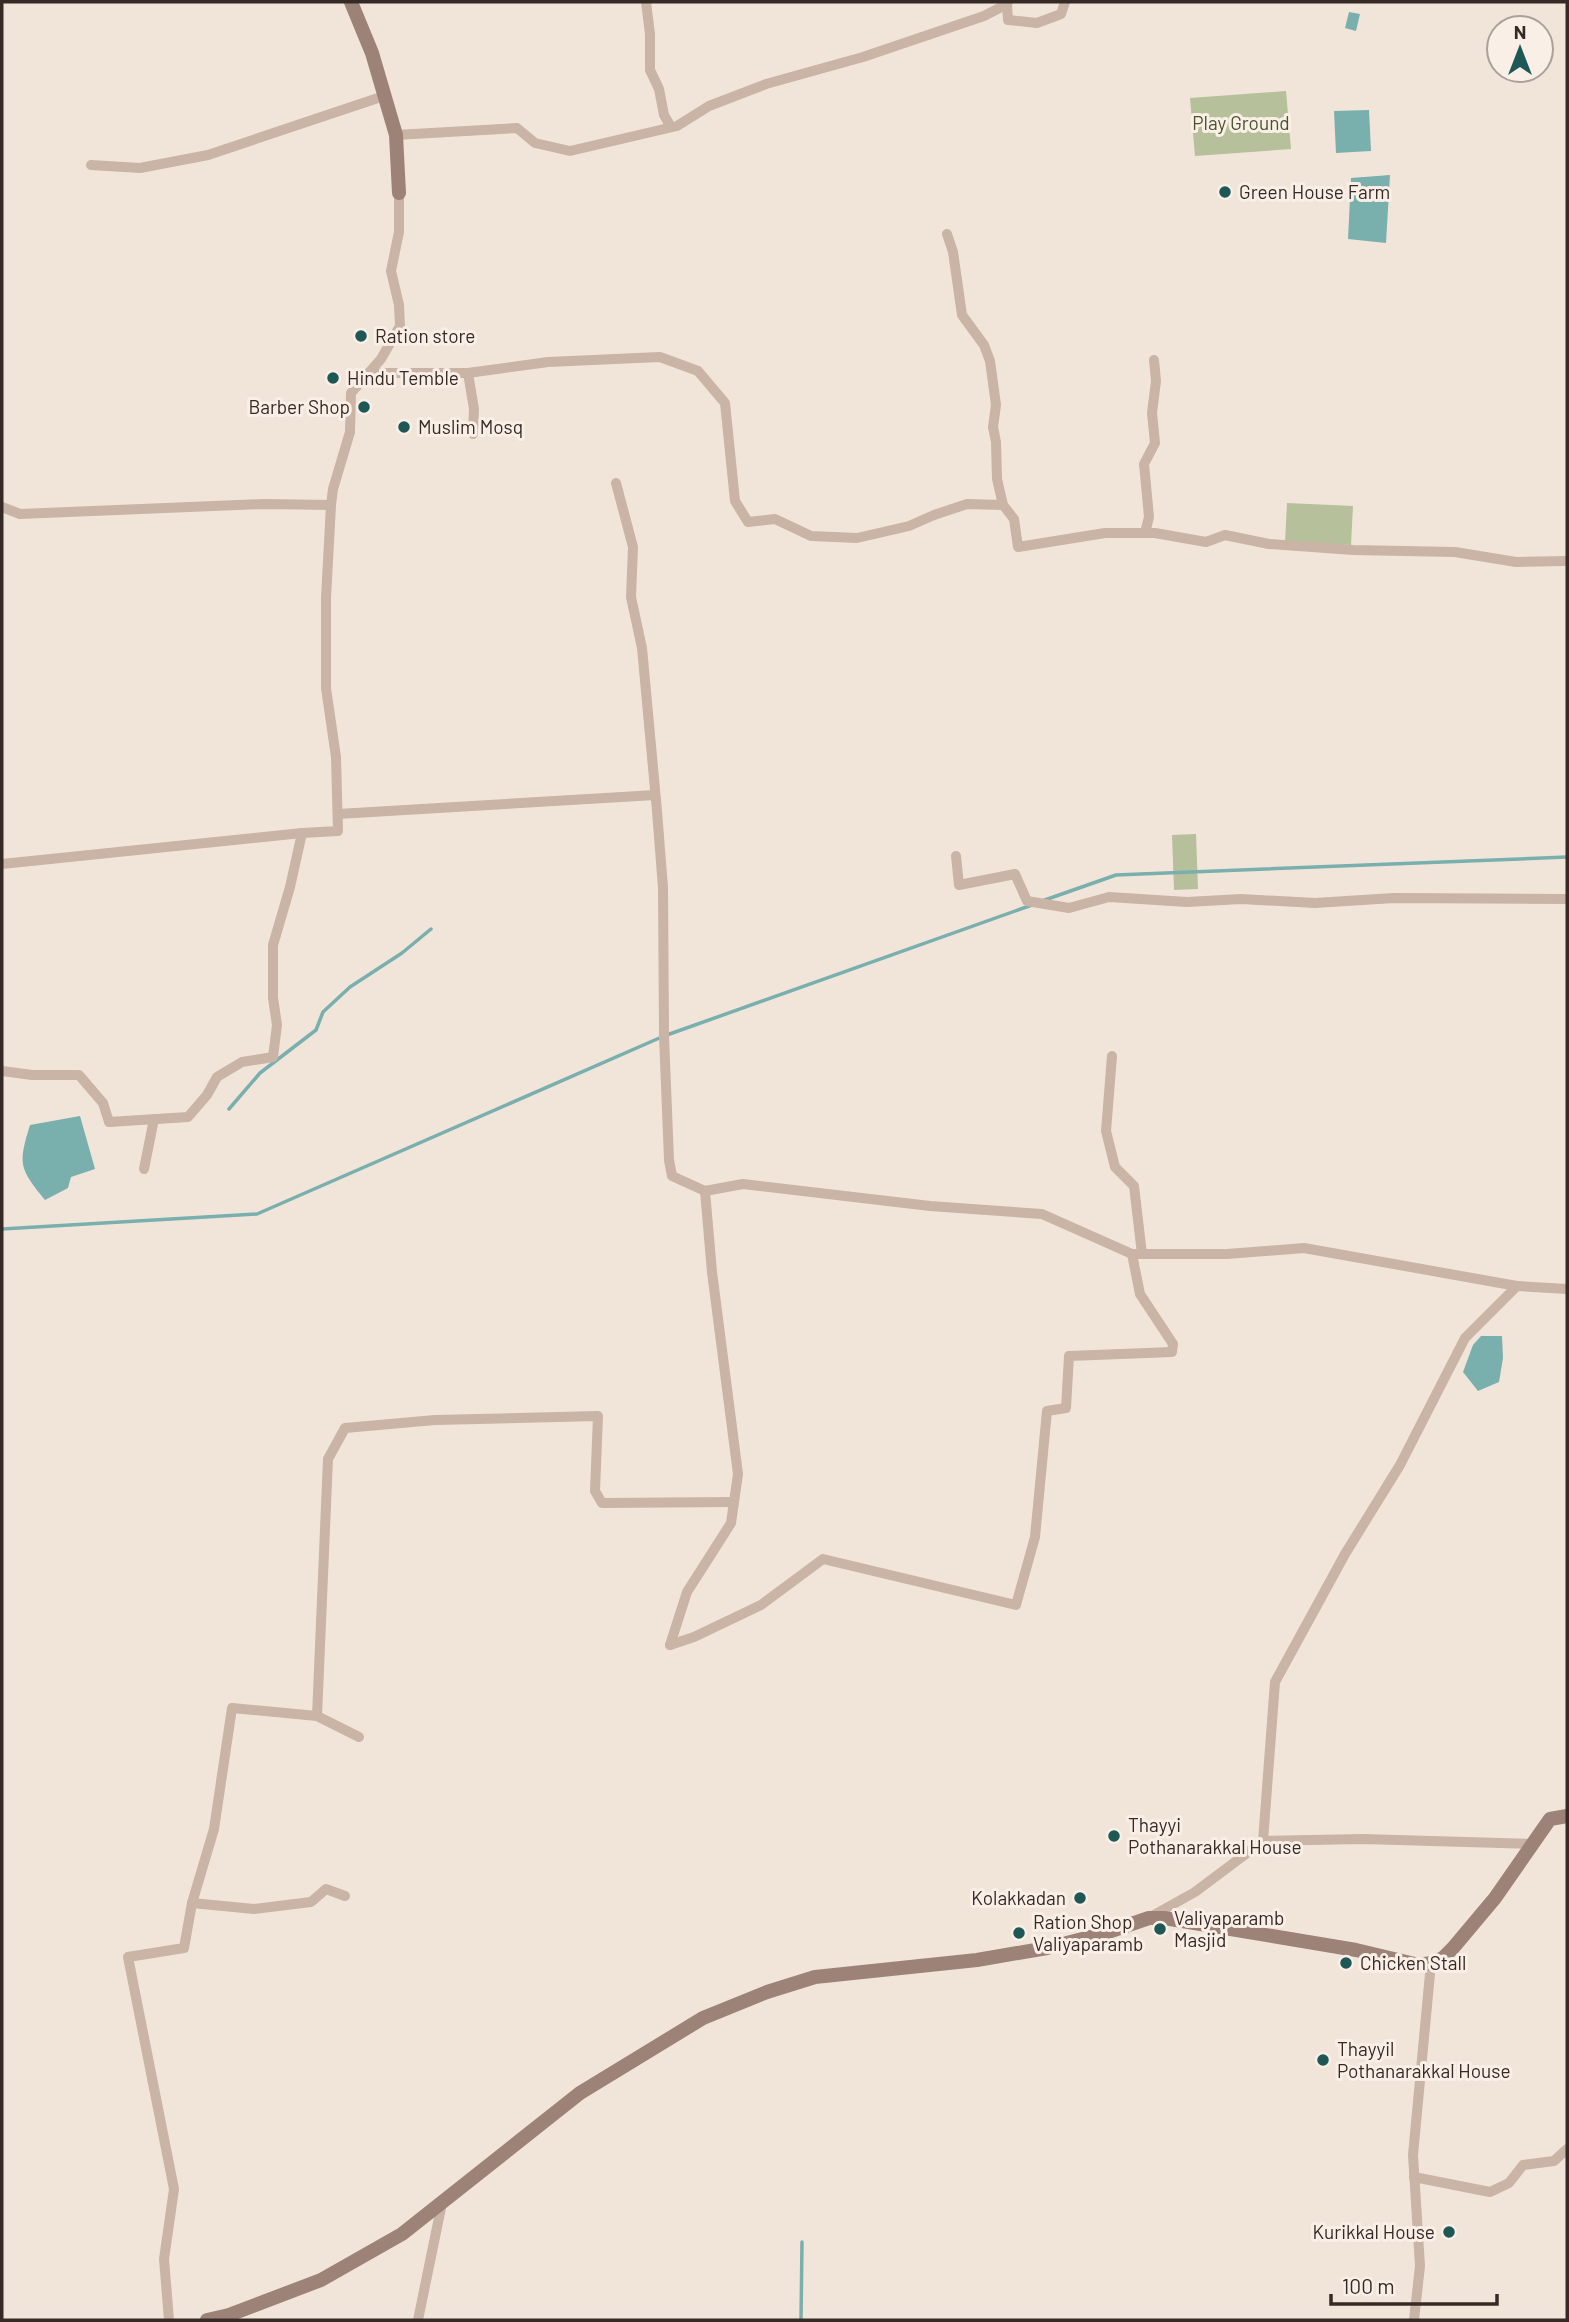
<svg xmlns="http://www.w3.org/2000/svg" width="1569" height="2322" font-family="Barlow,sans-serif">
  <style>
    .green { fill: #b6c09a }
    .water { fill: #79afad }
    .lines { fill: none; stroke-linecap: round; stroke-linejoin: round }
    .stream { stroke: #79afad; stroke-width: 3.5 }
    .street { stroke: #c9b4a6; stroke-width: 10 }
    .secondary { stroke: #9d8277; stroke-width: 14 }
    .poi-dot { fill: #1d5756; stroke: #f9efe6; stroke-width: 2.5 }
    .labels { text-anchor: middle; stroke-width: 6; stroke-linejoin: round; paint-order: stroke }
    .park-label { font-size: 19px; fill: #48542b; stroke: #f9efe6 }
    .poi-label { font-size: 19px; fill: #362a27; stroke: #f9efe6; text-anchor: start }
  </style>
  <rect width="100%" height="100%" fill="#f1e5da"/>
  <g class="green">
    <polygon points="1286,91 1291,149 1195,156 1190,98"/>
    <polygon points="1287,503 1353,506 1351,545 1285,542"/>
    <polygon points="1196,834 1198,889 1174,890 1172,835"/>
  </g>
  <g class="water">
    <polygon points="1349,12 1360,14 1356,31 1345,28"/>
    <polygon points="1369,110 1371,151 1336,153 1334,111"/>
    <polygon points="1390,175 1386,243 1348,239 1351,178"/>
    <path d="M80,1116L95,1169L71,1177L68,1188L45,1200C19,1168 18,1164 30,1125Z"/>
    <polygon points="1481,1336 1502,1336 1503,1358 1499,1382 1478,1391 1463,1372 1473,1345"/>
  </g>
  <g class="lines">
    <g class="stream">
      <polyline points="1042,901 1116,875 1567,857"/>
      <polyline points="229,1109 260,1073 316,1030 323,1012 350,987 402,953 431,929"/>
      <polyline points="2,1229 257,1214 664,1036 1032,905"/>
      <polyline points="801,2320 802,2242"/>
    </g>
    <g class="street">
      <polyline points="646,2 650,34 650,70 659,89 664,115 671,127"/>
      <polyline points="1007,4 1008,20 1037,23 1061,14 1065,2"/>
      <polyline points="396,135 517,128 535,143 570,151 677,126 709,106 766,84 863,57 984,16 1007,4 1008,2"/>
      <polyline points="91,165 140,168 208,155 384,96"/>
      <polyline points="947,234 953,252 962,315 984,345 990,361 996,405 993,427 996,442 997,479 1003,505"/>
      <polyline points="369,373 468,373 548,362 660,357 698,371 725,403 735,501 748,522 775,519 811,536 857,538 909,526 934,515 967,504 1003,505 1014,519 1018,547 1105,533 1155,533 1206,542 1225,535 1269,544 1353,550 1455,552 1516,562 1567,561"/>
      <polyline points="468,373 474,409 473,434"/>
      <polyline points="616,483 633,547 631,597 642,648 657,811 663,888 664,1036 669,1160 672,1176 705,1191 743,1184 930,1206 1042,1214 1132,1254 1227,1254 1304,1248 1517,1286"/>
      <polyline points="2,507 20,514 264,504 331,505"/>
      <polyline points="1145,533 1149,517 1144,464 1155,443 1152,413 1156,381 1154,360"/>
      <polyline points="338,814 655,795"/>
      <polyline points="956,856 959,885 1015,874 1027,901 1069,908 1109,897 1187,902 1241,899 1315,903 1394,898 1567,899"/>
      <polyline points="2,864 302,833"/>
      <polyline points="1112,1056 1106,1131 1115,1167 1134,1186 1142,1254"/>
      <polyline points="2,1071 32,1075 79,1075 103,1103 109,1122 188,1117 207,1095 217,1077 242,1062 273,1057 277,1025 273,998 273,945 290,887 302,833 338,831 336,757 326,688 326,598 331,505 333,489 350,432 351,393 381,359 400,326 399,305 391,271 399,232 399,193"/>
      <polyline points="144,1169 154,1119"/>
      <polyline points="670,1645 694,1637 761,1605 823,1559 1016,1605 1035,1537 1047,1411 1066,1408 1069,1356 1172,1352 1173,1344 1140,1294 1132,1254"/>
      <polyline points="670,1645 687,1592 731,1523 738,1474 712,1272 705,1191"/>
      <polyline points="317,1716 328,1459 345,1428 435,1420 598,1416 595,1491 602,1503 734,1502"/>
      <polyline points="1263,1841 1363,1839 1531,1844"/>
      <polyline points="192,1903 214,1829 232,1708 317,1716 359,1737"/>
      <polyline points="1152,1916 1195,1892 1263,1841 1275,1682 1345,1554 1400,1465 1465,1338 1517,1286 1567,1289"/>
      <polyline points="1414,2177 1490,2192 1509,2183 1523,2165 1554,2161 1567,2149"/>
      <polyline points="169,2320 164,2259 174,2189 128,1957 184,1948 192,1903 254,1909 311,1902 326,1889 345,1896"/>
      <polyline points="418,2320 442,2203"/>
      <polyline points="1414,2320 1420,2266 1413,2155 1431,1963"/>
    </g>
    <g class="secondary">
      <polyline points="351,2 372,53 396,135 399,193"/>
      <polyline points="207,2320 229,2315 321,2280 402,2234 580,2093 703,2018 767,1992 815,1977 977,1960 1047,1948 1102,1934 1149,1918 1164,1918 1356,1950 1419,1965 1431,1963 1443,1958 1453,1948 1495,1898 1550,1819 1567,1816"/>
    </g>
  </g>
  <g class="poi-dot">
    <circle cx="1225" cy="192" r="7"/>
    <circle cx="361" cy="336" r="7"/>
    <circle cx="333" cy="378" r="7"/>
    <circle cx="364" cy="407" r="7"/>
    <circle cx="404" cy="427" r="7"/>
    <circle cx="1114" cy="1836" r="7"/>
    <circle cx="1080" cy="1898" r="7"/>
    <circle cx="1160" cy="1929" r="7"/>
    <circle cx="1019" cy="1933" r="7"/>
    <circle cx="1346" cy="1963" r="7"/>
    <circle cx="1323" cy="2060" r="7"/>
    <circle cx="1449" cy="2232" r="7"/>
  </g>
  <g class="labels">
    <g class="park-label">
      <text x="1241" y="130">Play Ground</text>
    </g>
    <g class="poi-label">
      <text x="1239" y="199">Green House Farm</text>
      <text x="375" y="343">Ration store</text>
      <text x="347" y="385">Hindu Temble</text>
      <text x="350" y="414" text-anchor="end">Barber Shop</text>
      <text x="418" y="434">Muslim Mosq</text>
      <text x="1128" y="1832">Thayyi<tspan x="1128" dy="22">Pothanarakkal House</tspan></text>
      <text x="1066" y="1905" text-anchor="end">Kolakkadan</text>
      <text x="1174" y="1925">Valiyaparamb<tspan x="1174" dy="22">Masjid</tspan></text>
      <text x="1033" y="1929">Ration Shop<tspan x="1033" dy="22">Valiyaparamb</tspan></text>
      <text x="1360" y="1970">Chicken Stall</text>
      <text x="1337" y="2056">Thayyil<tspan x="1337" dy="22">Pothanarakkal House</tspan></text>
      <text x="1435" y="2239" text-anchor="end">Kurikkal House</text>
    </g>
  </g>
  <rect width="1569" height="2322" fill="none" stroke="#362a27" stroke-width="7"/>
  <g transform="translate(1520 49)"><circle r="33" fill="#f9efe6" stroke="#aba09a" stroke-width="2"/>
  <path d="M0-5L12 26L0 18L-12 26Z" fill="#1d5756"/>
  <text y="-10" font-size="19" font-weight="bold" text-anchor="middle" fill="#362a27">N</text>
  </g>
  <path d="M1331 2294v10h166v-10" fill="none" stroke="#362a27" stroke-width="3.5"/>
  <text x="1342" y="2294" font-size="21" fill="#362a27" stroke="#f9efe6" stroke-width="5" paint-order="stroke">100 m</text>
</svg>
